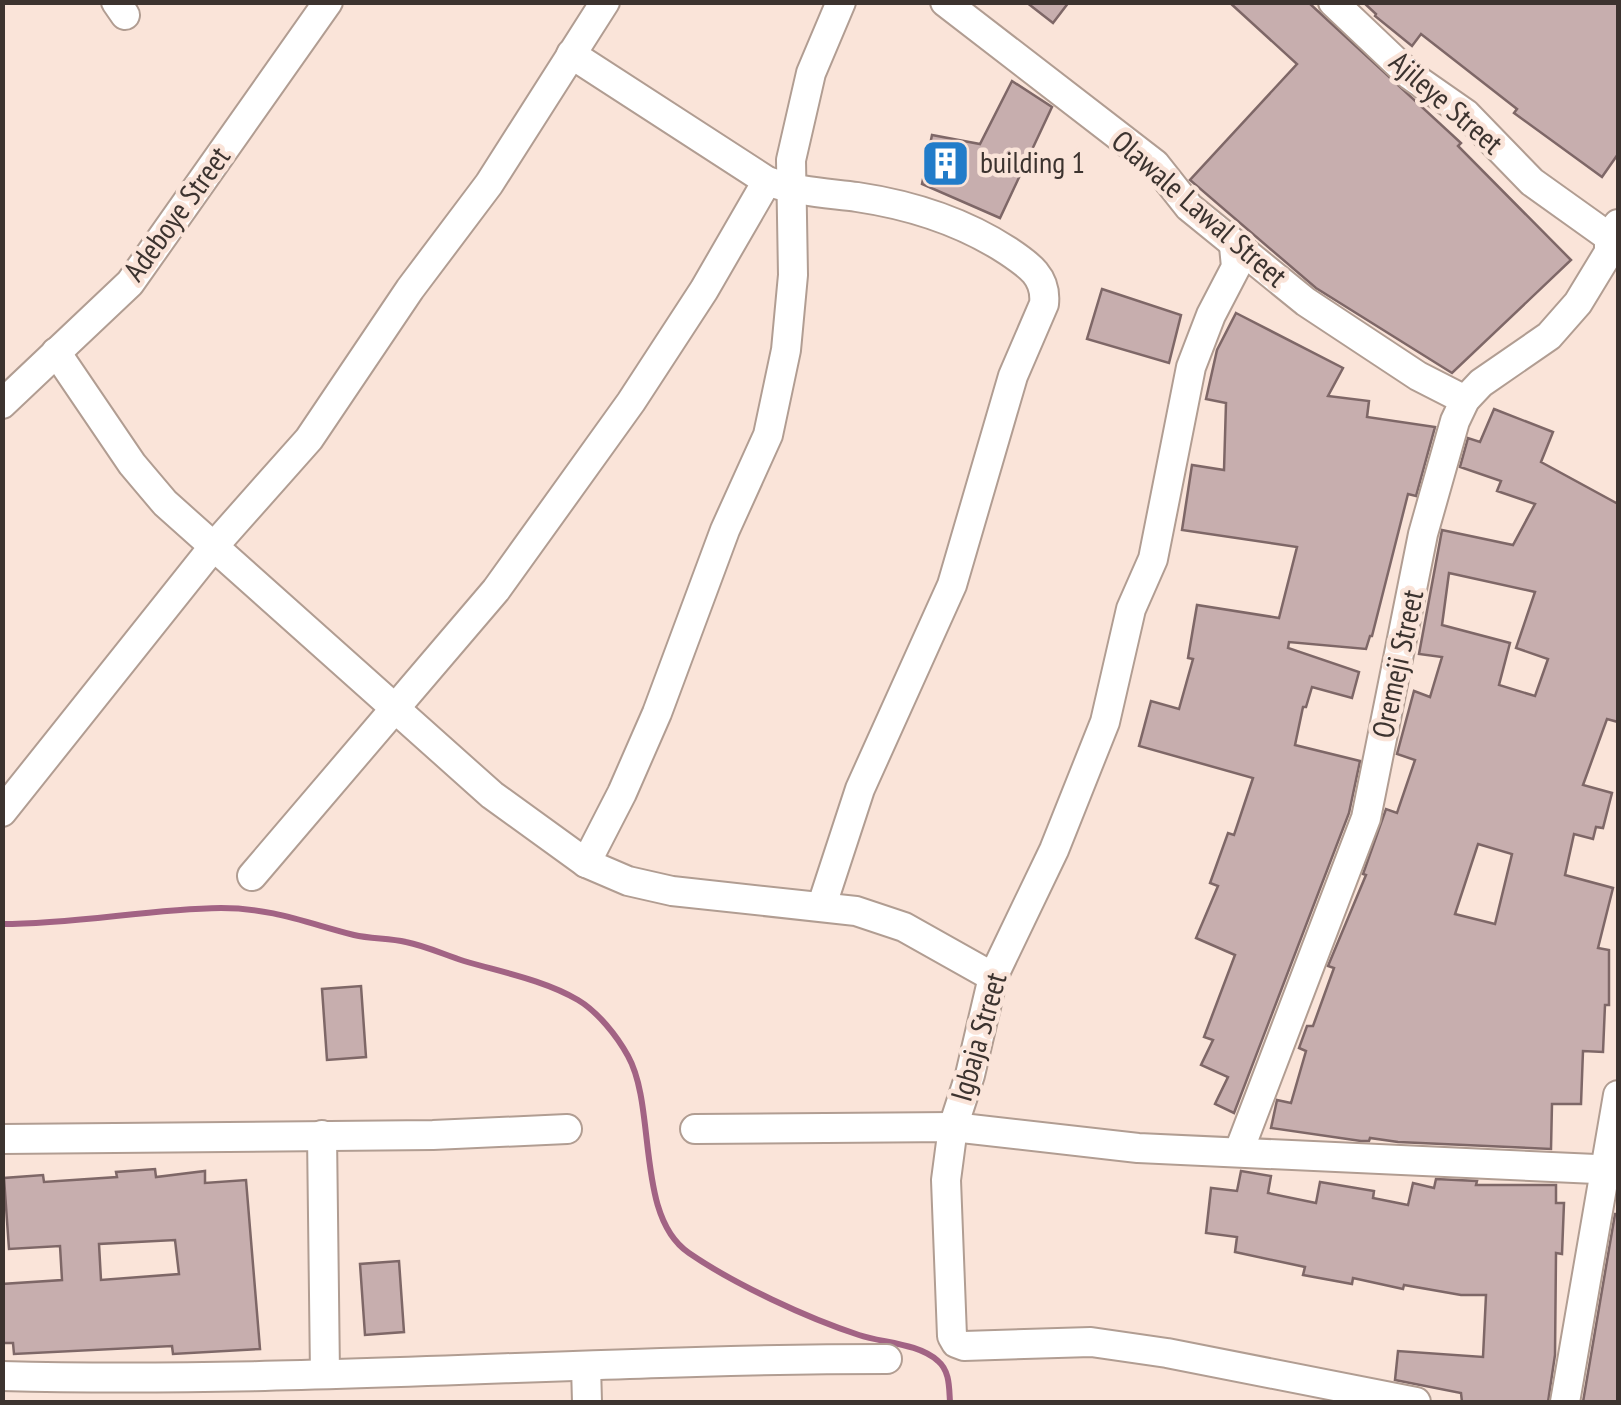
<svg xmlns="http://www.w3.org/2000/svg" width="1621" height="1405" font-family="'PT Sans Narrow',sans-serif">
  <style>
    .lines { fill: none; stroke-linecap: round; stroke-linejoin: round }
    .stream { stroke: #a26384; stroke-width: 6 }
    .building { fill: #c7aeae; stroke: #7e6767; stroke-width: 2.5; fill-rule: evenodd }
    .street-casing { stroke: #b19d92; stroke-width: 32 }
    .street { stroke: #fff; stroke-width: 28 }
    .labels { text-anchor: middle; stroke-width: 9; stroke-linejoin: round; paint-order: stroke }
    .street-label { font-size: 30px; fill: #3c332f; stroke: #fae4d9 }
    .poi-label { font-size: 30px; fill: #3c332f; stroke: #fae4d9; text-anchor: start }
  </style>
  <rect width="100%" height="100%" fill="#fae4d9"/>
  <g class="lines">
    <path class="stream" d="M2,924C76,924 148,909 221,908C272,908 307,923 354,935C371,939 389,938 406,942C426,946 445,955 464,961C501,972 544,980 578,1000C598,1012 617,1036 628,1056C657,1108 635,1217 689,1253C734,1284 807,1318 859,1335C883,1343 918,1343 938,1361C950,1371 949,1388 950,1402"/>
  </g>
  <g class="building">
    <polygon points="1026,2 1069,2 1053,23"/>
    <polygon points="1229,2 1308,2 1461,143 1458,146 1571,260 1452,373 1316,288 1190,180 1297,64"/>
    <polygon points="1363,2 1618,2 1618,154 1602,177 1514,113 1517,109 1421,34 1412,46 1375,16 1376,14"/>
    <polygon points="1012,81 1052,107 1000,218 922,184 932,135 980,144"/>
    <polygon points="1102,289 1181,315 1169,363 1087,339"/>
    <polygon points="1236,313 1343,368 1328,396 1369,401 1367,417 1435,427 1416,496 1408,494 1372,636 1370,636 1366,649 1289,642 1288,648 1359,672 1352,698 1312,687 1306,707 1303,707 1295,745 1360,761 1349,813 1234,1113 1215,1104 1228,1077 1201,1065 1213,1040 1204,1037 1235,955 1196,938 1218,886 1210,883 1228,833 1234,835 1253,778 1139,746 1151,701 1179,709 1193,659 1188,658 1197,605 1279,618 1297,547 1182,530 1192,465 1224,470 1226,403 1206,399 1217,350"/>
    <path d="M1494,409L1553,432L1541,462L1618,504V722L1607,719L1583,785L1612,793L1603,828L1596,827L1593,839L1574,834L1565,875L1613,888L1598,948L1609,950V1005H1605L1603,1052L1583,1051L1581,1104H1552L1551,1149L1398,1142L1370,1138L1369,1141H1361L1271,1128L1277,1100L1291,1103L1306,1051L1299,1048L1307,1026H1313L1334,968L1328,966L1366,875L1363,874L1386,809L1397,813L1415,760L1397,754L1414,691L1430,697L1442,657L1419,654L1442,530L1513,545L1535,504L1497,491L1501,481L1460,467L1468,438L1480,442ZM1449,573L1535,592L1516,648L1548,659L1535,696L1499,685L1510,643L1442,625ZM1478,844L1512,854L1495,924L1455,914Z"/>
    <polygon points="361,986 366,1057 327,1060 322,989"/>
    <path d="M155,1169L156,1177L205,1171V1183L246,1180L260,1349L173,1354L172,1346L14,1354L13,1343H2V1284L62,1280L60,1246L9,1249L4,1178L43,1175L44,1182L117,1177L116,1172ZM175,1240L179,1274L101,1280L99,1244Z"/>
    <polygon points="1241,1171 1271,1176 1268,1193 1316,1203 1320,1182 1374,1191 1373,1198 1408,1205 1413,1183 1434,1188 1436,1179 1477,1181 1476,1185 1556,1185 1556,1203 1564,1203 1562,1254 1556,1253 1555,1355 1548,1402 1462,1402 1461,1393 1395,1380 1398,1351 1483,1357 1486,1295 1461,1295 1404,1285 1403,1289 1353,1278 1352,1284 1303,1275 1305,1267 1235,1252 1237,1237 1206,1233 1211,1188 1237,1191"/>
    <polygon points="1615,1214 1618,1214 1618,1402 1583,1402"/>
    <polygon points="399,1261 404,1332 365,1335 360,1264"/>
  </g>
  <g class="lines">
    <defs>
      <g id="street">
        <polyline points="116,2 125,15"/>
        <polyline points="945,2 1155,164 1189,207 1306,302 1418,376 1465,400"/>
        <polyline points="1333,2 1410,75 1466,114 1532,182 1609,237"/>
        <path d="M571,54L767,181C797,192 826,193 857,197C911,205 962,221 1008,251C1029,265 1047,277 1044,304L1013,376L952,585L860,789L822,905"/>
        <polyline points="1234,246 1236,267 1211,315 1191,367 1153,559 1131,609 1105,722 1054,850 993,977 970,1075 953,1127 946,1180 952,1336 956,1343 964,1346 1091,1342 1167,1353 1416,1402"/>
        <polyline points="56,352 132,464 165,503 492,795 586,863 628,881 672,891 856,911 904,927 993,977"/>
        <polyline points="2,404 130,283 328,2"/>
        <polyline points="2,812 214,546 309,439 410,289 489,184 605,2"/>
        <polyline points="586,863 622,793 657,713 725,530 768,435 786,350 793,275 791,160 811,73 841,2"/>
        <polyline points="252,876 496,590 631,402 704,290 767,181"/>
        <polyline points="695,1129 953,1127 1138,1148 1618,1170"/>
        <polyline points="322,1135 325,1374"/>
        <polyline points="2,1139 433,1135 567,1129"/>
        <polyline points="1239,1151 1366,818 1423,534 1455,421 1465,400 1481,383 1549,336 1578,303 1609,252 1609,237 1618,224"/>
        <polyline points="586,1366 587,1402"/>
        <path d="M2,1376C297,1384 592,1359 887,1359"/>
        <polyline points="1565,1402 1618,1095"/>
      </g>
    </defs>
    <use href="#street" class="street-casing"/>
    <use href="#street" class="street"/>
  </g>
  <defs>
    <symbol id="building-square" viewBox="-11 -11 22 22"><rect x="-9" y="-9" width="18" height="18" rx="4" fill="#227cc9" stroke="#fae4d9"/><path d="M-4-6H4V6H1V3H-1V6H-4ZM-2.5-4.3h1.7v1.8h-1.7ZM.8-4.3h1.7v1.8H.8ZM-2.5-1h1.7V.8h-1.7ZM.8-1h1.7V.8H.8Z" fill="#fff"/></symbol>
  </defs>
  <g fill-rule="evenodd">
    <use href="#building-square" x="918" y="136" width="55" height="55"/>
  </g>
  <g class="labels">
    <g class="street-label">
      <text transform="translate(1446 103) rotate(41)" y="10">Ajileye Street</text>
      <text transform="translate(1199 209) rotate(41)" y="10">Olawale Lawal Street</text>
      <text transform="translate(177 214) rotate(-54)" y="10">Adeboye Street</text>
      <text transform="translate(1398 664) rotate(-78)" y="10">Oremeji Street</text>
      <text transform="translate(979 1037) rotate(-74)" y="10">Igbaja Street</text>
    </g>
    <g class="poi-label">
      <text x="980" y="173">building 1</text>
    </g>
  </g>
  <rect width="1621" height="1405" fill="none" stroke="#3c332f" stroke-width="10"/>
</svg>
